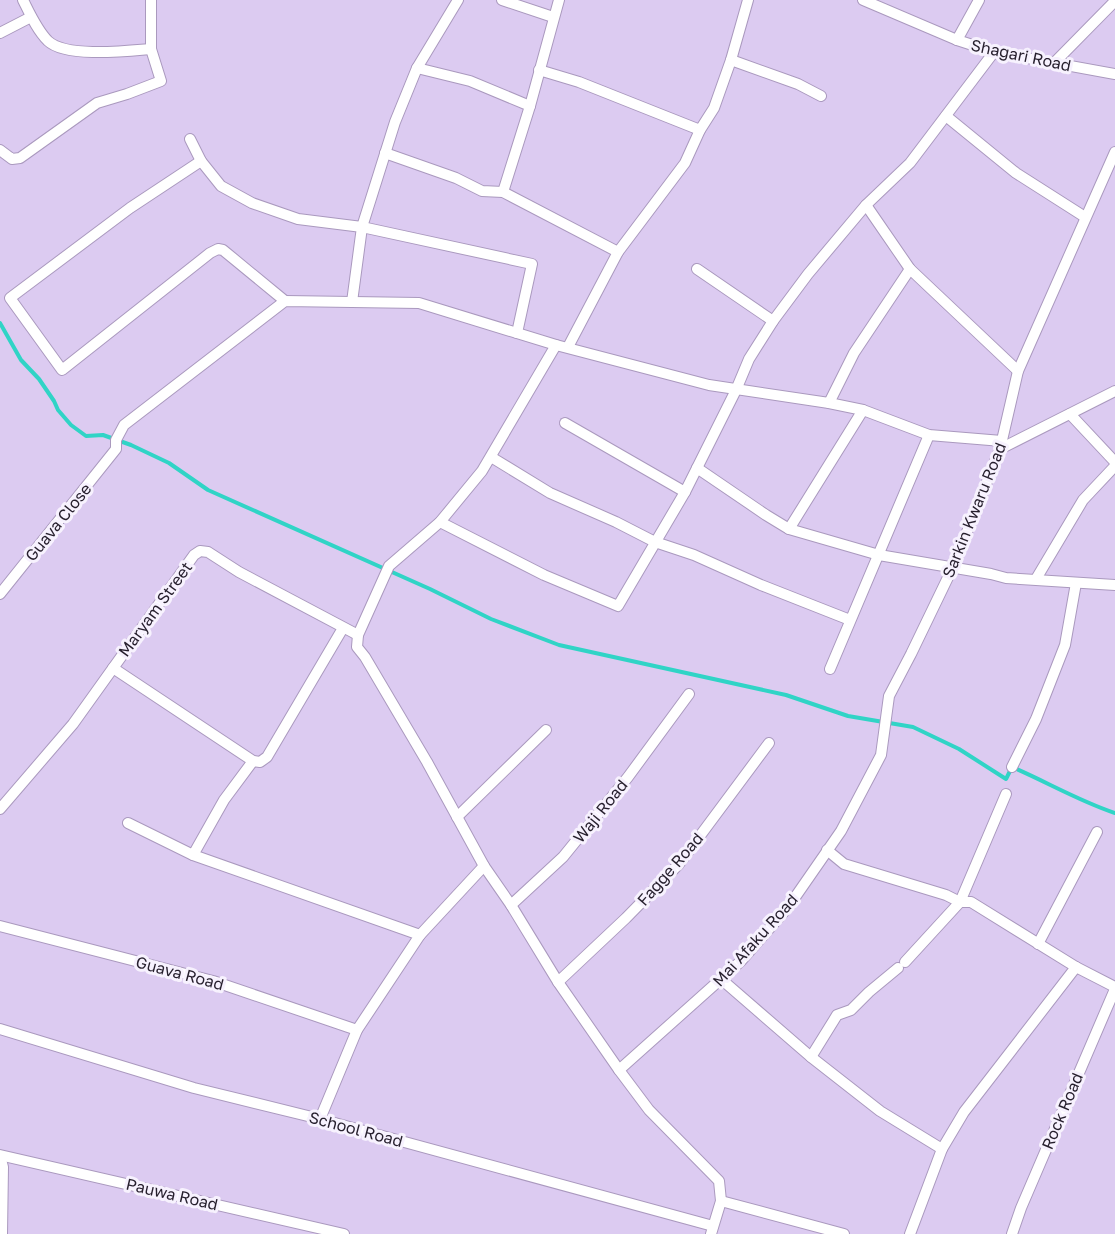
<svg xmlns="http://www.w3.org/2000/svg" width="1115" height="1234" font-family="'Golos Text',sans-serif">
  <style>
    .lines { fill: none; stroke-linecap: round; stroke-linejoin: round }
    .stream { stroke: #30d4c6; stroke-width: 4 }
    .minor-casing { stroke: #aa99be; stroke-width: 12 }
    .minor { stroke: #fff; stroke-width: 10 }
    .labels { text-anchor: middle; stroke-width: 6; stroke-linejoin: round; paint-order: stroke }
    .street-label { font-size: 16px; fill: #261f2d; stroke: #f7f2fe }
  </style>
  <rect width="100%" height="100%" fill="#dccbf1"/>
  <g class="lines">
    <path class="stream" d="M0,323L21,360L39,379L54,401L58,410L71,425L86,436L103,435L131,445L169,463L208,490L430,589L491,619L559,645L786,695L848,716L913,727L959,749L1006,779L1012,767C1047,782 1079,801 1115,813"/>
    <defs>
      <g id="minor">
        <path d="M23,0C30,14 37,30 48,41C66,58 127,51 151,49"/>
        <polyline points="502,0 553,17"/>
        <polyline points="863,0 957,40 994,52 1115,74"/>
        <polyline points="0,33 31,17"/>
        <polyline points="957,40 979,0"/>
        <polyline points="731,60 798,84 821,96"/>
        <polyline points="1054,63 1115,1"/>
        <polyline points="417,68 470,81 530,106"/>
        <polyline points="539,70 579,82 700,130"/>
        <polyline points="946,116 1016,173 1085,217"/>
        <polyline points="190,139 201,161 221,186 252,203 298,219 362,227 532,264 517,333"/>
        <polyline points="0,150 12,159 20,158 97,103 127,94 161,81 151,49 151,0"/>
        <polyline points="385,153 456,178 482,191 503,192 618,252"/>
        <polyline points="201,161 130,208 10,298 62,370 210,253 218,249 223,250 285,301"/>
        <polyline points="503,192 530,106 559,0"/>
        <polyline points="866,205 910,269 1018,371"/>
        <polyline points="697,269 773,321"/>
        <polyline points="352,302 362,227 395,122 417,68 458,0"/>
        <polyline points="556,345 482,471 440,522 389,566 358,635 357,647 365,657 427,762 484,866 511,905 558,982 619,1070 649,1110 719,1181 721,1201 711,1234"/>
        <polyline points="568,347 618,252 685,163 700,130 714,108 731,60 748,0"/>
        <polyline points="829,403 854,353 910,269"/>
        <polyline points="1070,414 1115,462"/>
        <polyline points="565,423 685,492"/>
        <polyline points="1000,449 1115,391"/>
        <polyline points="491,457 550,493 616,522 655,542 694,555 761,585 850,620"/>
        <polyline points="697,468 766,515 789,529 879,555 991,574 1006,578 1115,585"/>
        <polyline points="440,522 544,575 618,606 685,492 736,390 749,359 773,321 808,274 866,205 910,163 994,52"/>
        <polyline points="789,529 863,410"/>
        <polyline points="1036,579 1083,500 1115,466"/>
        <polyline points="0,594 116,449 116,440 124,425 285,301 419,303 556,345 709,385 829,403 863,410 929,435 1002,441"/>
        <polyline points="113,668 253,761 260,762 267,757 343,628"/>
        <polyline points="830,669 929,435"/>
        <polyline points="1012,767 1036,719 1065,645 1076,583"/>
        <polyline points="0,809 73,724 194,555 200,551 208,552 239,572 358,635"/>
        <polyline points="457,817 546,730"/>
        <polyline points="128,823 193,855 420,935"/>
        <polyline points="827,850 844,864 946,895 960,902 971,902 1076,967 1115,987"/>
        <polyline points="193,855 224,800 253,761"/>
        <polyline points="511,905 563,857 628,777 689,694"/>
        <polyline points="0,926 213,981 357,1030"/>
        <polyline points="1038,944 1097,832"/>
        <polyline points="905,962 960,902 1006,794"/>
        <polyline points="721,979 811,1057 880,1111 942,1149"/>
        <polyline points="558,982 626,918 679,864 769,743"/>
        <polyline points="0,1029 194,1088 320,1119 713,1226"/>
        <polyline points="811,1057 837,1015 851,1010 869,992 898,968"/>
        <polyline points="619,1070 741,961 789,906 841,831 881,755 889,696 911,654 953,567 1000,449 1018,371 1115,152"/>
        <polyline points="320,1119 357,1030 420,935 484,866"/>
        <polyline points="0,1155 344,1234"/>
        <polyline points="0,1156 3,1167 2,1234"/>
        <polyline points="721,1201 844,1234"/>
        <polyline points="910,1234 942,1149 964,1112 1076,967"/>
        <polyline points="1012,1234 1021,1208 1115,989"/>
      </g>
    </defs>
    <use href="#minor" class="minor-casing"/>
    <use href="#minor" class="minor"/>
  </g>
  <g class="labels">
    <g class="street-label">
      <text transform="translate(1021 55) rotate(12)" y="6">Shagari Road</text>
      <text transform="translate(974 510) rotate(-68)" y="6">Sarkin Kwaru Road</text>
      <text transform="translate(58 522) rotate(-51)" y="6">Guava Close</text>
      <text transform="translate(155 609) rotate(-54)" y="6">Maryam Street</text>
      <text transform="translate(600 811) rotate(-51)" y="6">Waji Road</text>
      <text transform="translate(670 869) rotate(-49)" y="6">Fagge Road</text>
      <text transform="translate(755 940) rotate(-48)" y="6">Mai Afaku Road</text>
      <text transform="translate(180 973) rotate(15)" y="6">Guava Road</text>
      <text transform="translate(1062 1111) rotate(-67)" y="6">Rock Road</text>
      <text transform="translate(356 1129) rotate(15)" y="6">School Road</text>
      <text transform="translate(172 1194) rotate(13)" y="6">Pauwa Road</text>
    </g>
  </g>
</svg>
